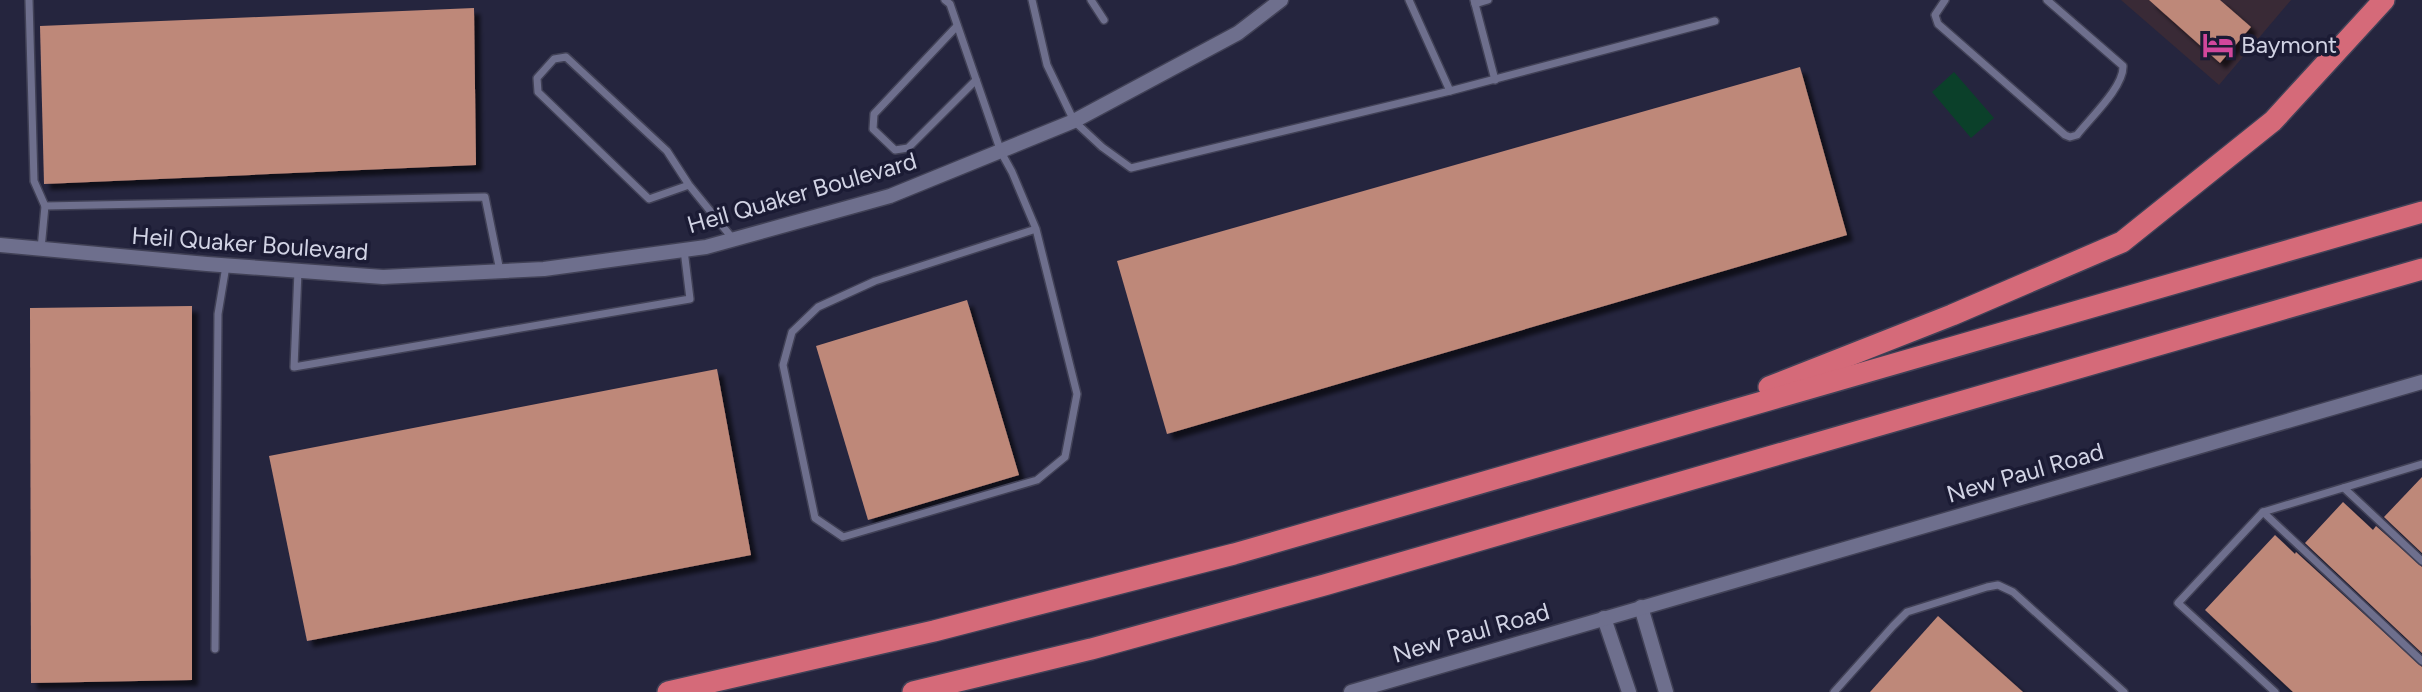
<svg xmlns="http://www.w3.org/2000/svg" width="2422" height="692" font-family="Figtree,sans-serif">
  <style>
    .commercial { fill: #392a36 }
    .green { fill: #0b402a }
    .building { fill: #be8879; filter: url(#shadow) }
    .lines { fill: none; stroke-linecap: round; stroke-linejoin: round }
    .lane-casing { stroke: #414156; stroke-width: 10 }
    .street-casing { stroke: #414156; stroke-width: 17 }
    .highway-casing { stroke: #414156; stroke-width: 24 }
    .lane { stroke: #6e6f8d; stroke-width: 7 }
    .street { stroke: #6e6f8d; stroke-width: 14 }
    .highway { stroke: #d56a79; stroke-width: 21 }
    .labels { text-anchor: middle; stroke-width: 7; stroke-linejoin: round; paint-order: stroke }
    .poi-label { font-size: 24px; fill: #d1d3e4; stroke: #1b1b34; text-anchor: start }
    .street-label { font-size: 24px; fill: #d1d3e4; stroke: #1b1b34 }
  </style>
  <defs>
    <filter id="shadow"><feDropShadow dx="6" dy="6" stdDeviation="2" flood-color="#0009"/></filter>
  </defs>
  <rect width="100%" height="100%" fill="#25253e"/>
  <polygon class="commercial" points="2121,0 2291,0 2219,85"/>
  <polygon class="green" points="1954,72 1994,118 1971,138 1932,92"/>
  <g class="building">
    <polygon points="2149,0 2220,0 2251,27 2220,63"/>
    <polygon points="474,8 476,165 44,184 40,26"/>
    <polygon points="1800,67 1847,235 1167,434 1117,261"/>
    <polygon points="967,300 1019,475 868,520 816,346"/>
    <polygon points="192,306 192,680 31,683 30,308"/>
    <polygon points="717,369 751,555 307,641 269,456"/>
    <polygon points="2422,477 2422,553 2384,517"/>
    <polygon points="2343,502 2373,530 2376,526 2422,567 2422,653 2305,543"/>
    <polygon points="2275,535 2295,554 2296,552 2422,667 2422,692 2293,692 2205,610"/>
    <polygon points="1938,616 2023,692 1870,692"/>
  </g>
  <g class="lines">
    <defs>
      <g id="lane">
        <polyline points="29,0 34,181 45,206"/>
        <polyline points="945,0 950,4 1001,152 1012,172 1036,229 1077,394 1065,457 1037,480 843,537 815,518 783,365 792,332 818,307 875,281 1036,229"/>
        <polyline points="1032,0 1047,65 1074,121 1102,147 1131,168 1450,91 1409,0"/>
        <polyline points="1091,0 1104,20"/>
        <polyline points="1474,0 1495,80"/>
        <path d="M1945,0L1935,15L1938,24L2065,135L2070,137L2077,135C2090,118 2124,87 2123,66L2047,0"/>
        <polyline points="1475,4 1488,0"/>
        <polyline points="957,26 874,114 873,129 895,150 908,148 976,80"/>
        <polyline points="1450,91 1715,21"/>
        <polyline points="689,185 649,199 538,92 537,78 554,59 566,57 667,151 689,185 733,239"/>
        <polyline points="41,249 45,206 485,197 500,271"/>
        <polyline points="298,271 294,367 690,299 684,250"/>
        <polyline points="2344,488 2422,561"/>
        <polyline points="2263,512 2422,661"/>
        <polyline points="215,649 218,314 226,266"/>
        <polyline points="1834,692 1893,626 1907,612 1987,587 1998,585 2013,592 2124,692"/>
        <polyline points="2275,692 2178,603 2263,512 2422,464"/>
      </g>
      <g id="street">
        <polyline points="0,245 207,264 383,277 544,269 706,247 890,196 1074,121 1238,33 1281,0"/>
        <polyline points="1641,607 1666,692"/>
        <polyline points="1604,618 1629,692"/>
        <polyline points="1351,692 2422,382"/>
      </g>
      <g id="highway">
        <polyline points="1769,387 1952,315 2122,242 2273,121 2384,0"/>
        <polyline points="668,692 934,631 1234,554 2422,212"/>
        <polyline points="913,692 1091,649 1324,585 2422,269"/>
      </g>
    </defs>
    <use href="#lane" class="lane-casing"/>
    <use href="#street" class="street-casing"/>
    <use href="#highway" class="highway-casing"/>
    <use href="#lane" class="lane"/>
    <use href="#street" class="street"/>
    <use href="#highway" class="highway"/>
  </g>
  <defs>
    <symbol id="hotel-bare" viewBox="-9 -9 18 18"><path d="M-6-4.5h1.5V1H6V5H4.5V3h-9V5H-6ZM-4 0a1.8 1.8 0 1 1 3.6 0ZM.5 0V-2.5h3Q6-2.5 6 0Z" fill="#d1479c" stroke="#1b1b34" stroke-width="2.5" paint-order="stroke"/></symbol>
  </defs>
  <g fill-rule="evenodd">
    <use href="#hotel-bare" x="2196" y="23" width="44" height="44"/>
  </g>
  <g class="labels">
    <g class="poi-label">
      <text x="2241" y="53">Baymont</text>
    </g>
    <g class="street-label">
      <text transform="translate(802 193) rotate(-16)" y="8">Heil Quaker Boulevard</text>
      <text transform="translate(250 244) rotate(4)" y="8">Heil Quaker Boulevard</text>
      <text transform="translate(2025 473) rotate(-16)" y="8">New Paul Road</text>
      <text transform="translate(1471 633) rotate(-16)" y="8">New Paul Road</text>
    </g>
  </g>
</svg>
